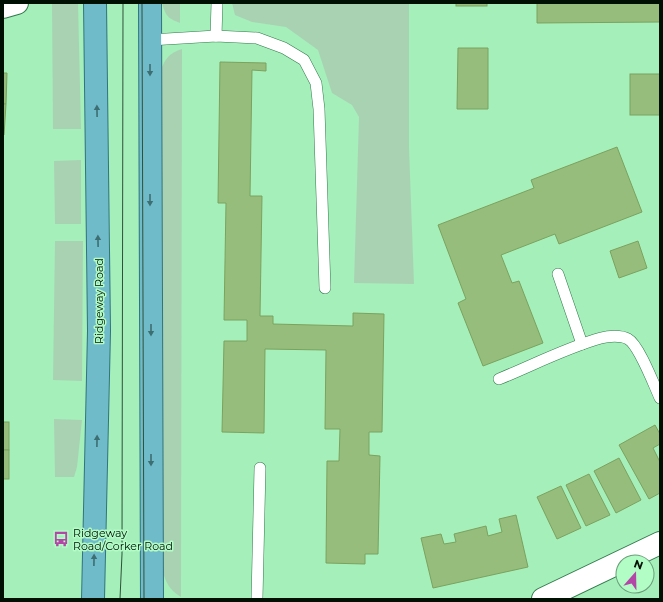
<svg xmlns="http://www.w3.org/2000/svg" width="663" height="602" font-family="Montserrat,sans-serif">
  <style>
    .green { fill: #a9d2b3 }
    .building { fill: #97bd7c; stroke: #7ba25e }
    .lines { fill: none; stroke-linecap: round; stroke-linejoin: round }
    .service-casing { stroke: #31794b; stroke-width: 12 }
    .minor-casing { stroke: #31794b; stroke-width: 24 }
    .trunk-casing { stroke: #31747c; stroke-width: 24 }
    .service { stroke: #fff; stroke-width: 11 }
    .minor { stroke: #fff; stroke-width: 22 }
    .trunk { stroke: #6fbbca; stroke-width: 22 }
    .tram { stroke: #2f5138; stroke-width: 1 }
    .oneway { fill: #3d6e71 }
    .labels { text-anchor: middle; stroke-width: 3; stroke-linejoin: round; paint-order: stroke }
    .street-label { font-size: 11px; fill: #001104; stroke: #b2fcc6 }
    .poi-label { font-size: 11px; fill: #001104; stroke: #b2fcc6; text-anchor: start }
  </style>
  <rect width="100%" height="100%" fill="#a5efba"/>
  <g class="green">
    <polygon points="52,3 78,3 81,129 53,129"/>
    <path d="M162,3H180V23C167,18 166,16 162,3Z"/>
    <polygon points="232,3 409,3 409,148 414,284 354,283 359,117 352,105 332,93 318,50 286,27 252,22 235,15"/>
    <path d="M182,49L181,597C169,590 166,582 162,570L161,70C165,58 170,53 182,49Z"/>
    <polygon points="81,160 81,224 55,224 54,161"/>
    <polygon points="55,241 83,241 82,381 53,380"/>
    <polygon points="54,419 82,420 77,467 74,477 55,477"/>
  </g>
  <g class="building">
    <rect x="456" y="3" width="31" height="3"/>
    <polygon points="537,3 660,3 660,22 537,23"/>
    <polygon points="458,48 488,48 488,109 457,109"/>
    <polygon points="220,62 266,63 266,71 252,70 250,196 262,196 260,316 273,316 273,324 353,326 353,313 384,314 382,432 369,432 369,455 380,456 378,554 365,554 365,564 326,563 327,461 339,461 340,429 325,429 326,350 265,349 264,433 222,432 224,341 247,341 247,320 224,320 226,203 218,203"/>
    <polygon points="3,73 7,73 6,104 3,104"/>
    <rect x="630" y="74" width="30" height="41"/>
    <polygon points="3,104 6,104 4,135 3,134"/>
    <polygon points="617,147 642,212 559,244 555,234 501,255 512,283 519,281 543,343 483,366 458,303 466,299 438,225 534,188 531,180"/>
    <polygon points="638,241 647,268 619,278 610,251"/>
    <rect x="3" y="422" width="6" height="28"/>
    <polygon points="655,425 660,434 660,444 653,448 660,462 660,493 649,499 619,445"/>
    <rect x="3" y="450" width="6" height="29"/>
    <polygon points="619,458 641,500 616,513 594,471"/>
    <polygon points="589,474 610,515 586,526 566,485"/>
    <polygon points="561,486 581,528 557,539 537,497"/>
    <polygon points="516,515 528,567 433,588 421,538 441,534 444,544 456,542 454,534 486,526 488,536 502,532 499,519"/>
  </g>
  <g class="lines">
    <defs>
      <g id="service">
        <polyline points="216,36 217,3"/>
        <polyline points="150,40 216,36 257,38 284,48 304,60 316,83 319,109 325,288"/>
        <polyline points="558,274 582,344"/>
        <path d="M499,379C531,366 568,347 601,338C608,336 621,335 628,339C639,345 654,385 660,398"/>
        <polyline points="257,599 260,468"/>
      </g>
      <g id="minor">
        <polyline points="3,7 17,3"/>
        <polyline points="543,599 660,543"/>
      </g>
      <g id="trunk">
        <polyline points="150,3 152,599"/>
        <polyline points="93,599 99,331 95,3"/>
      </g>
    </defs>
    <use href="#service" class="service-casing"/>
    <use href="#minor" class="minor-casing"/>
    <use href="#trunk" class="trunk-casing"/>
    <use href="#service" class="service"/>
    <use href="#minor" class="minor"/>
    <use href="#trunk" class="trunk"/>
    <g class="tram">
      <polyline points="142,3 144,599"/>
      <polyline points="120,599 122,554 123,3"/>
    </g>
  </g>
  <defs><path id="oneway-solid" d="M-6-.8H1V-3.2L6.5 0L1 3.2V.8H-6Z"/></defs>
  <g class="oneway">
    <use href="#oneway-solid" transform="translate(150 70) rotate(90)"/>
    <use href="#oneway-solid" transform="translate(97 111) rotate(-91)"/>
    <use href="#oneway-solid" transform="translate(150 200) rotate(90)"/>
    <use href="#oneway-solid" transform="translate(98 241) rotate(-91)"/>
    <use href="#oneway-solid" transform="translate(151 330) rotate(90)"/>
    <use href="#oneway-solid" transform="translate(97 441) rotate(-89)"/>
    <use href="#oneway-solid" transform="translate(151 460) rotate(90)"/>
    <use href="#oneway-solid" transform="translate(94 560) rotate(-89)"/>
  </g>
  <defs>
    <symbol id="bus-bare" viewBox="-9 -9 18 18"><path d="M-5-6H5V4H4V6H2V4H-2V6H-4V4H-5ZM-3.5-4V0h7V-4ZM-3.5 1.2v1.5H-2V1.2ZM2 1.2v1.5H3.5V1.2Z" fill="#b346a6" stroke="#b2fcc6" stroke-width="2.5" paint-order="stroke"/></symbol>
  </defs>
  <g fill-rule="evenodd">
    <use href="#bus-bare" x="50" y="528" width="22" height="22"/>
  </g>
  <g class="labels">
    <g class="street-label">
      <text transform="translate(99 301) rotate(-90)" y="4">Ridgeway Road</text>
    </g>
    <g class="poi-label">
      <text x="73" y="537">Ridgeway<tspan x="73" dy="13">Road/Corker Road</tspan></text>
    </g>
  </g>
  <rect width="663" height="602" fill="none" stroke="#001104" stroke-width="8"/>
  <g transform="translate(635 574) rotate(20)"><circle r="19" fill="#b2fcc6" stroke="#6b9e78"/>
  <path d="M0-3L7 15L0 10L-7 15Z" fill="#b346a6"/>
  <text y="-6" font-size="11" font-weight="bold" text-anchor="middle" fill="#001104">N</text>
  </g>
</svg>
